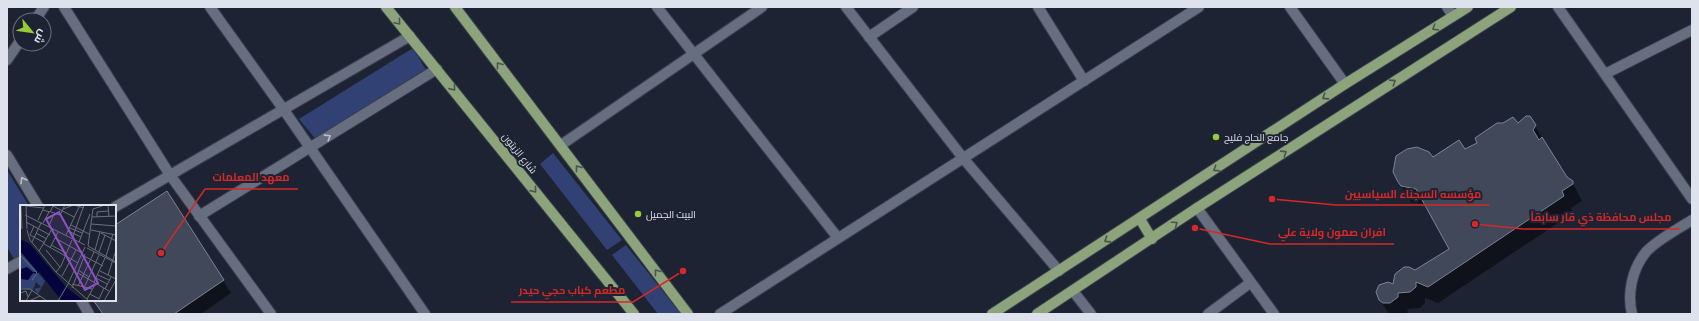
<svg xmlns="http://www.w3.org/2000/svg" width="1699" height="321" font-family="Signika,Cairo,sans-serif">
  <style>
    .green { fill: #314173 }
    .shadow { fill: #0007 }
    .building { fill: #414859; stroke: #7c8396 }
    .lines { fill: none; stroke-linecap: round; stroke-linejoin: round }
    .minor-casing { stroke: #3b3f4c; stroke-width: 12 }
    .major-casing { stroke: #3b3f4c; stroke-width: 12 }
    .minor { stroke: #676e80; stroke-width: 10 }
    .major { stroke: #8ca37b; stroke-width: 10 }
    .oneway { stroke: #49564f }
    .oneway2 { stroke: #babfcc }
    .poi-dot { fill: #97cc38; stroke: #1d2332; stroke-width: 1.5 }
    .labels { text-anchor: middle; stroke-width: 4; stroke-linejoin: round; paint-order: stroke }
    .poi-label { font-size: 10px; fill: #dee2ec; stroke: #1d2332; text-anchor: start }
    .street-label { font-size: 10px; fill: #dee2ec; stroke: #1d2332 }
    .inset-road { fill: none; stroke: #6a6f7c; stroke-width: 1 }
    .view { fill: #8f50c8; fill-opacity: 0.15; stroke: #8f50c8; stroke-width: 2 }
    .inset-edge { fill: none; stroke: #dee2ec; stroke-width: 2 }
    .leader { fill: none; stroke: #d62828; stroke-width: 1.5 }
    .callout-dot { fill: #d62828; stroke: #1d2332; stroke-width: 1.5 }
    .callout-label { font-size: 11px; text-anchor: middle; font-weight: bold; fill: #d62828; stroke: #1d2332; stroke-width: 4; stroke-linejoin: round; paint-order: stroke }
  </style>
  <rect width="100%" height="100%" fill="#1d2332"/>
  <g class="green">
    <polygon points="413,48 426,70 317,141 299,119"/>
    <polygon points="553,153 622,240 607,250 540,164"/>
    <polygon points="7,170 29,206 21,206 21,254 14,259 7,247"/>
    <polygon points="626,245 681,314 658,314 612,255"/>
  </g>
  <g class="shadow">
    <polygon points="1518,125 1535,126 1566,177 1572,182 1582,201 1571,208 1573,213 1438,303 1425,298 1425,303 1420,308 1408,309 1407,314 1389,314 1380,300 1394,286 1450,249 1426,205 1411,202 1396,177 1433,158 1465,151"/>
    <polygon points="166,192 231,293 201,314 103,314 93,300 115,300 115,227"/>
  </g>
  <g class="building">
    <polygon points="1526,116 1530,116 1536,125 1533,130 1539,140 1542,137 1567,177 1573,181 1573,184 1562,191 1564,196 1428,287 1416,282 1416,287 1410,292 1398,293 1398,297 1390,303 1383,303 1379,300 1376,292 1379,285 1388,282 1393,284 1395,274 1404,267 1409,267 1415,270 1449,249 1416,189 1401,186 1398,182 1393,172 1396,156 1407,149 1417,147 1429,152 1433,157 1459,140 1465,149 1477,143 1475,138 1497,123 1503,123 1513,117 1518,123"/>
    <polygon points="167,191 224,280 174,314 103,314 93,300 115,300 115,225"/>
  </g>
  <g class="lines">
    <defs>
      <g id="minor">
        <polyline points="64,7 170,175 271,314"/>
        <polyline points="210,7 284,110 425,314"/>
        <polyline points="657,7 838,238"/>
        <polyline points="846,7 963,158 1059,271"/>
        <polyline points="1038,7 1084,81"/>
        <polyline points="1290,7 1345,84"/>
        <polyline points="1447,7 1453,16"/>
        <polyline points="1558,7 1692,199"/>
        <polyline points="35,20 44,7"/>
        <polyline points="869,37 913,7"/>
        <polyline points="7,60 20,41"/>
        <polyline points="1605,74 1692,30"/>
        <polyline points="561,145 762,7"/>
        <polyline points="7,155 38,206"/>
        <polyline points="115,207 410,36"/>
        <polyline points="1197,208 1274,314"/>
        <polyline points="199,216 437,69"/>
        <polyline points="7,269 21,261"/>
        <polyline points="1073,291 1091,314"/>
        <polyline points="81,300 89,314"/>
        <polyline points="720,314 1199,7"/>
        <polyline points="1208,314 1250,283"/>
        <path d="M1632,314C1627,294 1632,269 1646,252C1657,240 1678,229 1692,220"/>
      </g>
      <g id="major">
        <polyline points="386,7 634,314"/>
        <polyline points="455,7 688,314"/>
        <polyline points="1140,219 1152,239"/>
        <polyline points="992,314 1345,84 1468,7"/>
        <polyline points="1037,314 1197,208 1511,7"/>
      </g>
    </defs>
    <use href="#minor" class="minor-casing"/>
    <use href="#major" class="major-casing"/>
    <use href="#minor" class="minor"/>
    <use href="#major" class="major"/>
  </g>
  <defs><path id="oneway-chevron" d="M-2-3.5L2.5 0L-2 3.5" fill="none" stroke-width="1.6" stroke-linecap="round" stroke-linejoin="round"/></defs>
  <g class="oneway">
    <use href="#oneway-chevron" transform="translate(398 22) rotate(50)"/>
    <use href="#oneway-chevron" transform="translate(1435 28) rotate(148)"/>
    <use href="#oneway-chevron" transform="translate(499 65) rotate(-127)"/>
    <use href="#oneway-chevron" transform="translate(1393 82) rotate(-33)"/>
    <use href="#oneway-chevron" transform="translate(453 88) rotate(51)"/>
    <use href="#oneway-chevron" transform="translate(1325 97) rotate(147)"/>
    <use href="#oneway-chevron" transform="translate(1284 153) rotate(-33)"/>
    <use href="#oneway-chevron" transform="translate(578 168) rotate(-127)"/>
    <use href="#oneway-chevron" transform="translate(1216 169) rotate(147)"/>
    <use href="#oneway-chevron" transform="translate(534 190) rotate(51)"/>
    <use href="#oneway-chevron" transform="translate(1175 224) rotate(-35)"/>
    <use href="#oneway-chevron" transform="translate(1107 240) rotate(147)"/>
    <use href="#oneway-chevron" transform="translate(657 272) rotate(-127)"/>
  </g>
  <g class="oneway2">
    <use href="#oneway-chevron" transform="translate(328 137) rotate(-32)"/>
    <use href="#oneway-chevron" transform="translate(23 180) rotate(-121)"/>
  </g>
  <g class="poi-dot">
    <circle cx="1216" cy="137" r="4"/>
    <circle cx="638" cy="214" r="4"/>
  </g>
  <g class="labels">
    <g class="poi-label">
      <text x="1224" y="141">جامع الحاج فليح</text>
      <text x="646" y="218">البيت الجميل</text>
    </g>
    <g class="street-label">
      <text transform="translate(520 153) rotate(51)" y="4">شارع الزيتون</text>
    </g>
  </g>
  <g transform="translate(20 205)">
    <rect width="96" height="96" fill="#1d2332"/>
    <path d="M0,46L25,76L18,89L14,84L21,82L16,77L13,85L0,83Z" fill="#314173"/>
    <path d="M0,34L10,39L46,82L64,96H42L19,67L16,69L13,68L8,75L1,74L0,61L1,64L7,62L13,67H18L0,46Z" fill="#03033d"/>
    <path class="inset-road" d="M6,0L7,24M88,0L89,12M1,1L2,24M6,1L24,3M33,1L54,12M43,4L54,0L64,3M23,5L30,7L33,1M31,7L40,10L45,0M5,10L65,40M72,12L96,11M77,12V7L88,6M18,15L25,0M6,17L30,30M23,18L29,7M71,19L96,21M51,20L69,29M14,21L10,30L25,38M29,21L34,9M50,23L62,28M7,25L10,35L36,67L69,96M71,25L96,30M48,26L61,32M16,28L27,34M81,28L96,36M46,30L60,0M35,33L62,48M52,34L64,0M12,37L21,18M59,37L70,9M24,39L58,58M31,40L46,48M68,41L73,4L85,0M68,41L96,57M30,43L38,27M67,43L96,58M26,45L40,62M75,45L80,27M19,46L32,24M79,47L85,30M0,50L17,68L12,75M64,51L83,61M86,51L93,29M58,65L69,72M80,66L96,74M36,67L41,61L52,35M58,68L89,86M78,70L89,75M88,70L96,45M42,71L56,45M76,73L87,79M74,77L85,53M52,79L72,84M58,81L74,47M52,83L65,49M64,83L79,50M0,84H10L27,96M85,84L91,72M0,88L6,86L8,92M70,89L79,94L84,83M67,94L76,78M6,96L12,85M9,96L20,91M38,96L48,79L65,42M84,96L96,75"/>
    <path class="view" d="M39,7L78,78L65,85L26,14Z"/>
    <rect width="96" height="96" class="inset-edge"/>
  </g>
  <path class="leader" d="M161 253L205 189H298M1272 199L1336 205H1489M1475 224L1523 229H1680M1195 228L1270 244H1394M683 271L633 302H511"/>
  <g class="callout-dot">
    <circle cx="161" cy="253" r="4"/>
    <circle cx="1272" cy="199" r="4"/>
    <circle cx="1475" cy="224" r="4"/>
    <circle cx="1195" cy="228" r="4"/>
    <circle cx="683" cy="271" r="4"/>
  </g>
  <g class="callout-label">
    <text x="251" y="181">معهد المعلمات</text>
    <text x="1413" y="198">مؤسسه السجناء السياسيين</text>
    <text x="1601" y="221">مجلس محافظة ذي قار سابقاً</text>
    <text x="1332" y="236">افران صمون ولاية علي</text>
    <text x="572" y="294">مطعم كباب حجي حيدر</text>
  </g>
  <rect width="1699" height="321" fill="none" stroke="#dee2ec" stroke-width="16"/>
  <g transform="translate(32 32) rotate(119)"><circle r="19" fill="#1d2332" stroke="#6a6f7c"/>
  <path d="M0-3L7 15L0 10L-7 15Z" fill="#97cc38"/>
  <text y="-6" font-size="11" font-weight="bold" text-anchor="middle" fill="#dee2ec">ش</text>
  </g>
</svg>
